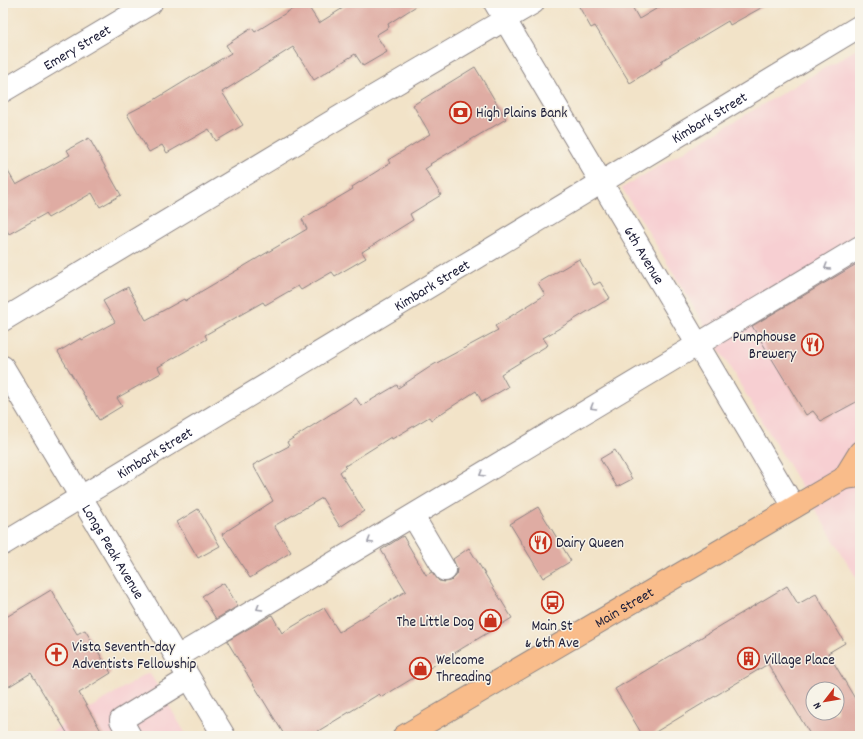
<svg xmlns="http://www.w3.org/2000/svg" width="863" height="739" font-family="Dekko,sans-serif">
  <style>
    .built { fill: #f7cfd2 }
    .building { fill: #dfaca3; fill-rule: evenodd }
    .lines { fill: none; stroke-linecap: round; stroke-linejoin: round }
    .minor-casing { stroke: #8a8282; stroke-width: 24 }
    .highway-casing { stroke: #8a8282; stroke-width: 24 }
    .minor { stroke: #fff; stroke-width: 22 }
    .highway { stroke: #f9bc8a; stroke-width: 22 }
    .oneway { stroke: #9c9ca7 }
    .labels { text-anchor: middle; stroke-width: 3; stroke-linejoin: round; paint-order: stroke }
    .street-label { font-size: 15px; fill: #22223b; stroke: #f7f3e8 }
    .poi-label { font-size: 15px; fill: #22223b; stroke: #f7f3e8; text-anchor: start }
  </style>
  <rect width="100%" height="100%" fill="#f7f3e8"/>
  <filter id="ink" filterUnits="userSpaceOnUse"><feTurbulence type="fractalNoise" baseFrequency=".025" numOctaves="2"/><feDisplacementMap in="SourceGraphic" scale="8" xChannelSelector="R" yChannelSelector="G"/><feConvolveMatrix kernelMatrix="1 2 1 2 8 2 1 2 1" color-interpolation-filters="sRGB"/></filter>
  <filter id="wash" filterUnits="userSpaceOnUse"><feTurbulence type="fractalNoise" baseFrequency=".012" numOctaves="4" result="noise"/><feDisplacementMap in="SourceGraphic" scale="16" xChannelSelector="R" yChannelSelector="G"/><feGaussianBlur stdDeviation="0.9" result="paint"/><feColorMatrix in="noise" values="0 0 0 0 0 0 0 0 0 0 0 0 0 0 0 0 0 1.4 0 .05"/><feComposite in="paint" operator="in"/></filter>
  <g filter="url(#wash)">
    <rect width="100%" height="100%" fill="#f2e3c8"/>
    <g class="built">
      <polygon points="860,47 860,584 622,188"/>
      <polygon points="149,672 187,736 44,736"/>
    </g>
    <g id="blocks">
      <g class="building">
        <polygon points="302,3 306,3 319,23 351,3 421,3 388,24 389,27 376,35 387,52 363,66 355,54 314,80 293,47 222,92 243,125 216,141 209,129 167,153 162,145 149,152 127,114 154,100 231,53 226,45 252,28 255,32"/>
        <polygon points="577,3 630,3 639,19 666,3 770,3 730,25 728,21 661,61 662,63 630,83 595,26 591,28"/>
        <polygon points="475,67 506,119 430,164 431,165 425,169 441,195 410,214 413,220 362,252 366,258 335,276 332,272 301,290 298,286 265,305 263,302 205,335 207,339 158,367 161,373 117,398 122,406 99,420 58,352 81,338 82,340 115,322 103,301 128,287 146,320 184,299 185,301 307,229 302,219 353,189 352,187 390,163 388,160 430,134 413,105"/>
        <polygon points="89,138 121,195 100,207 92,193 48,218 45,214 9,234 3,223 3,163 16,185 70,155 67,150"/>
        <polygon points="579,259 594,285 600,282 610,298 543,338 548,345 501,374 508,387 482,402 476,391 431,420 429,417 392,439 391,437 345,466 346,467 340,472 364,511 340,527 322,498 274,526 291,552 250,578 222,534 273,501 253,465 289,446 287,442 356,398 361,406 397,385 398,388 433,365 498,330 495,326 545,295 538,283"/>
        <polygon points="860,262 860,400 821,421 813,411 806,415 752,326"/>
        <polygon points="615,450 632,479 617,487 600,459"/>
        <polygon points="538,507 571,561 543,578 510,524"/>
        <polygon points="198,509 220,546 198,558 177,522"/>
        <polygon points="403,536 426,575 432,572 439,581 445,582 451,581 456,576 457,569 453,559 469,548 512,618 382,697 379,694 310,736 285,736 227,641 272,615 282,633 324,608 339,632 406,591 381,550"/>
        <polygon points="224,583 238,606 216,619 202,596"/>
        <path d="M787,586L798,604L816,594L845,643L828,653L860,707V736H811L768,664L649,736H643L615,689ZM813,689H837V713H813Z"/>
        <polygon points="51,590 77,634 85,630 111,673 79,693 104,736 69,736 31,673 3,690 3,619"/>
      </g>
    </g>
  </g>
  <g filter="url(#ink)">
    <use href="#blocks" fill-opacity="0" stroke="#8a8282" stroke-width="1"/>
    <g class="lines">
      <defs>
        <g id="minor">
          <path id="s1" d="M495,3L794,507"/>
          <path id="s2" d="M3,91L151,3"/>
          <polyline points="3,320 361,104 533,3"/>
          <path id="s3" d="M3,367L224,736"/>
          <polyline points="413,516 445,570"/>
          <path id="s4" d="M3,544L860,26"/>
          <polyline points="177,657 860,247"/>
          <polyline points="130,736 121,720 189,678"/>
        </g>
        <g id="highway">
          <polyline points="844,478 860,452"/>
          <path id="s5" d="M404,736L844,478L860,476"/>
        </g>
      </defs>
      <use href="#minor" class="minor-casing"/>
      <use href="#highway" class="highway-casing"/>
      <use href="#minor" class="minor"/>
      <use href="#highway" class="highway"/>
    </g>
    <defs><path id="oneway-chevron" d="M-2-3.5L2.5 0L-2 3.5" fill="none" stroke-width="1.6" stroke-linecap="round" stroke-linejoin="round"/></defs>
    <g class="oneway">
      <use href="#oneway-chevron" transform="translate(827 267) rotate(149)"/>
      <use href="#oneway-chevron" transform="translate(593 407) rotate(149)"/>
      <use href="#oneway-chevron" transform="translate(482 474) rotate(149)"/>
      <use href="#oneway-chevron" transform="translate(370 541) rotate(149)"/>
      <use href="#oneway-chevron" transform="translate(259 608) rotate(149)"/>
    </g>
  </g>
  <defs>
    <symbol id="bank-ring" viewBox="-11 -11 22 22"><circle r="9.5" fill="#f7f3e8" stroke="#c8321e" stroke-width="1.5"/><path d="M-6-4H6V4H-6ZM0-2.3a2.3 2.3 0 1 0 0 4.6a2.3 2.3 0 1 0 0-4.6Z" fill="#c8321e"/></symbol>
    <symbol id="restaurant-ring" viewBox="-11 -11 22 22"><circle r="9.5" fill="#f7f3e8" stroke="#c8321e" stroke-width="1.5"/><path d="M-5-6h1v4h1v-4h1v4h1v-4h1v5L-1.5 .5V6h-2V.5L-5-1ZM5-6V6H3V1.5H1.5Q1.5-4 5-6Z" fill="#c8321e"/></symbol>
    <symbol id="bus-ring" viewBox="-11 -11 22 22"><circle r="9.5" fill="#f7f3e8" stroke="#c8321e" stroke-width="1.5"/><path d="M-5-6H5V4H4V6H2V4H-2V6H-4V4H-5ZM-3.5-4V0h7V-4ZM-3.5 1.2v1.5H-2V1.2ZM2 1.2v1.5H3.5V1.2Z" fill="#c8321e"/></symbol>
    <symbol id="shop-ring" viewBox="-11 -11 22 22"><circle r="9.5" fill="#f7f3e8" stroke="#c8321e" stroke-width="1.5"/><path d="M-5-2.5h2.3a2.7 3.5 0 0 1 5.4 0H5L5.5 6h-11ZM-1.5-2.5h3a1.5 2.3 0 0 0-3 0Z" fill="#c8321e"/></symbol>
    <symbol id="church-ring" viewBox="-11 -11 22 22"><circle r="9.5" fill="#f7f3e8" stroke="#c8321e" stroke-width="1.5"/><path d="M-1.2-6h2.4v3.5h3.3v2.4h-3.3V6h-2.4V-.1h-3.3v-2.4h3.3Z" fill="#c8321e"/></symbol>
    <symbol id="building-ring" viewBox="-11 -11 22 22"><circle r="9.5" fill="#f7f3e8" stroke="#c8321e" stroke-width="1.5"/><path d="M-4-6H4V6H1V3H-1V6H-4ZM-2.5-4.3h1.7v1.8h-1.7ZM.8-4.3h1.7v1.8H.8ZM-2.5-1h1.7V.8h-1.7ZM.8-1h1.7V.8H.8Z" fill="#c8321e"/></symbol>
  </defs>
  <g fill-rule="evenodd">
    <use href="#bank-ring" x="448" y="100" width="25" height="25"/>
    <use href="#restaurant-ring" x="800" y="332" width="25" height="25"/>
    <use href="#restaurant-ring" x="528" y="530" width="25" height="25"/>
    <use href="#bus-ring" x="540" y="590" width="25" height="25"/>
    <use href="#shop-ring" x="478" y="608" width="25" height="25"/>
    <use href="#church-ring" x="44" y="642" width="25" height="25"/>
    <use href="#building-ring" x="736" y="646" width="25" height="25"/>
    <use href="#shop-ring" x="408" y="656" width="25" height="25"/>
  </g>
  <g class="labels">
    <g class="street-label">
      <text dy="5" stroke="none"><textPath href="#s2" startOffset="86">Emery Street</textPath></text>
      <text dy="5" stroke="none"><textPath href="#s4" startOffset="825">Kimbark Street</textPath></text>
      <text dy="5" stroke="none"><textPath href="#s1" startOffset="293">6th Avenue</textPath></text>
      <text dy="5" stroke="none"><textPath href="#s4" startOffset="501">Kimbark Street</textPath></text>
      <text dy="5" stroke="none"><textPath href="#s4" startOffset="177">Kimbark Street</textPath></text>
      <text dy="5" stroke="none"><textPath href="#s3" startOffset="215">Longs Peak Avenue</textPath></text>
      <text dy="5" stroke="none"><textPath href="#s5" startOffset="255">Main Street</textPath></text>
    </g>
    <g class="poi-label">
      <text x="476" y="117">High Plains Bank</text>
      <text x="796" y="341" text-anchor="end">Pumphouse<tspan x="796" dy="17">Brewery</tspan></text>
      <text x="556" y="547">Dairy Queen</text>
      <text x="474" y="626" text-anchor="end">The Little Dog</text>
      <text x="552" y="630" text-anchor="middle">Main St<tspan x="552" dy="17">&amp; 6th Ave</tspan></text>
      <text x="72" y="651">Vista Seventh-day<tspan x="72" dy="17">Adventists Fellowship</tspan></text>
      <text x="436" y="664">Welcome<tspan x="436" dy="17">Threading</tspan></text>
      <text x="764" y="664">Village Place</text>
    </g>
  </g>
  <rect width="863" height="739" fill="none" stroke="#f7f3e8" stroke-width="16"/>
  <g transform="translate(825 701) rotate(239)"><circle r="19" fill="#f7f3e8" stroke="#a29fa3"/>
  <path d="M0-3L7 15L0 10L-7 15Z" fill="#c8321e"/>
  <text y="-6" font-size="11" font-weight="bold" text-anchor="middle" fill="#22223b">N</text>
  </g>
</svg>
